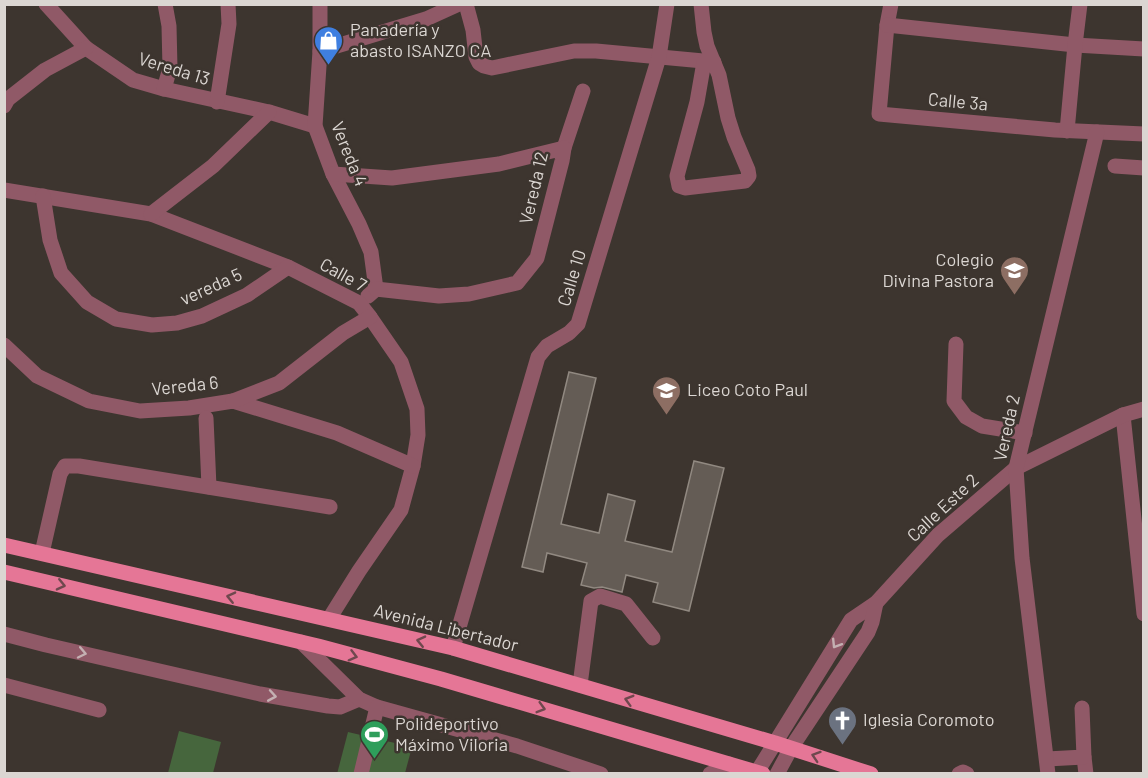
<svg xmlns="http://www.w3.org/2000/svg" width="1148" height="778" font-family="Barlow,sans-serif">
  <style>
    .green { fill: #46663d }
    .building { fill: #645c55; stroke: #918981; stroke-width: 1.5 }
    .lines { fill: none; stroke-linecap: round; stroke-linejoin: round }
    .minor { stroke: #905967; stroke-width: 15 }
    .major { stroke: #e57696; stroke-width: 15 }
    .oneway { stroke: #6f484e }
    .oneway2 { stroke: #c4b0b2 }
    .labels { text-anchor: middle; stroke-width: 5; stroke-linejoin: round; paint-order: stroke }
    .poi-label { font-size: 18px; fill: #dbd6d2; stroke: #3d352f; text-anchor: start }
    .street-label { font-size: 18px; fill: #dbd6d2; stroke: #3d352f }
  </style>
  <rect width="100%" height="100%" fill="#3d352f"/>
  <g class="green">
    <polygon points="179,731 221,742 213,773 168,773"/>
    <polygon points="348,732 412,747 405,773 337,774"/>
  </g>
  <polygon class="building" points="569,372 596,378 561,524 599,533 608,494 635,501 625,541 672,552 694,461 724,468 689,611 653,602 658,583 626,575 622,592 602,587 594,588 581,585 587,563 547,553 543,572 522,567"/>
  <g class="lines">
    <g class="minor">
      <polyline points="46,4 86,48 133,80 164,89 269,112 315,126"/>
      <polyline points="320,4 320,51 315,126 333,174 359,224 371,252 376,289 368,296"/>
      <polyline points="466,4 473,30 476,57 479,63 484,66 492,68 574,51 596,51 714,62"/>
      <polyline points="701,4 704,32 707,46 719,75 728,118 734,137 748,170 749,176 745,181 685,188 679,186 677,176 697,102 704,62"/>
      <polyline points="891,4 887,25 879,114 1055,130 1144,134"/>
      <polyline points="887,25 1075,45 1144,49"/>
      <polyline points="320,51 426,19 459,4"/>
      <polyline points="164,89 170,68 169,26 165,4"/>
      <polyline points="217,102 229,24 228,4"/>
      <polyline points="4,106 8,99 45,70 86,48"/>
      <polyline points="1067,131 1075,45 1080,4"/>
      <polyline points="564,148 583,91"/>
      <polyline points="1115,166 1144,168"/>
      <polyline points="333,174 392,178 499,164 564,148 562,161 537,258 517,283 469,294 439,296 376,289"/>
      <polyline points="4,190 151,214 288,267 359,303 370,317 401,362 417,409 418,435 413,466 401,510 359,571 329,619"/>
      <polyline points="43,196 50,240 61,273 87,302 116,319 152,325 177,323 202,316 247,295 288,267"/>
      <polyline points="151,214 213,166 269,112"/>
      <polyline points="956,344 954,401 966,417 982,426 1025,433"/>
      <polyline points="4,345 37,376 89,401 140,411 189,408 233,401 337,433 413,466"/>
      <polyline points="233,401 279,383 343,333 370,317"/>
      <polyline points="1123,415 1144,614"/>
      <polyline points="206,418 209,487"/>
      <polyline points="42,553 60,474 65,466 79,466 330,507"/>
      <polyline points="4,634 46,645 260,694 328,706 340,707 359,699"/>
      <polyline points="301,642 359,699 377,707 517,746 601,774"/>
      <polyline points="453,648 538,357 547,346 569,333 578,324 659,57 667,4"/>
      <polyline points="4,685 99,710"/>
      <polyline points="580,685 591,601 600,596 626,604 653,638"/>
      <polyline points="1084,757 1086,774"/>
      <polyline points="1047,759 1084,757 1082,708"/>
      <polyline points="757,772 851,620 876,603 938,535 1016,468 1123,415 1144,409"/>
      <polyline points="361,774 377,707"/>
      <polyline points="710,774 729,764"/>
      <polyline points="777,774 791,748 868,632 872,622 876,603"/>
      <polyline points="959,774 963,772 967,774"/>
      <polyline points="1048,774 1022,558 1016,468 1097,132"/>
    </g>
    <g class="major">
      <polyline points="4,545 453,648 775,743 871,774"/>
      <polyline points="4,572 318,646 441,679 763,774"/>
    </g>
  </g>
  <defs><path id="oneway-chevron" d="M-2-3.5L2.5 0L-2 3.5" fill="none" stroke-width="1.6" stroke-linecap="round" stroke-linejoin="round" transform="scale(1.5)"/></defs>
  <g class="oneway">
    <use href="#oneway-chevron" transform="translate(61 585) rotate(13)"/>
    <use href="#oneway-chevron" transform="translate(231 597) rotate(-167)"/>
    <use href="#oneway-chevron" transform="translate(421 641) rotate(-167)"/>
    <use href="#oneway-chevron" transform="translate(353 656) rotate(15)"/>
    <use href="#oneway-chevron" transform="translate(629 700) rotate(-164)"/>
    <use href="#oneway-chevron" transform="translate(541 708) rotate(16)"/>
    <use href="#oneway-chevron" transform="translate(816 756) rotate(-162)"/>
  </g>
  <g class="oneway2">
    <use href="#oneway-chevron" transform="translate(836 644) rotate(122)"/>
    <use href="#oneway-chevron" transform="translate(82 653) rotate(12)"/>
    <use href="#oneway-chevron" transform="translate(272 696) rotate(10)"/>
  </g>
  <defs>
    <symbol id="shop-pin" viewBox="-11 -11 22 30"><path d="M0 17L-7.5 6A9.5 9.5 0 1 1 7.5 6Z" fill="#3f7fe0" stroke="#3d352f"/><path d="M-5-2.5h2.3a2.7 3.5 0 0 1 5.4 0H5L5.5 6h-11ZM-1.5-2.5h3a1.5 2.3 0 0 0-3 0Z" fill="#fff"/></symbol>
    <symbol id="school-pin" viewBox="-11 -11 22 30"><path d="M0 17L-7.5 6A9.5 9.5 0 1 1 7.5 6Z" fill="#8d6e63" stroke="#3d352f"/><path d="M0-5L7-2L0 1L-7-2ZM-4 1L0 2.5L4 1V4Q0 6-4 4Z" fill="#fff"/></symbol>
    <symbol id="church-pin" viewBox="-11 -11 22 30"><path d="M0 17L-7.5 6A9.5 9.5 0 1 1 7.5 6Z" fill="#6b7280" stroke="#3d352f"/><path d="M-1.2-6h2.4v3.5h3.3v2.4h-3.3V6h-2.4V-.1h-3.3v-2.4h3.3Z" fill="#fff"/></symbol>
    <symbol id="stadium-pin" viewBox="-11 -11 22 30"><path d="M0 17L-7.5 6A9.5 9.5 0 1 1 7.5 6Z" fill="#2e9e5b" stroke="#3d352f"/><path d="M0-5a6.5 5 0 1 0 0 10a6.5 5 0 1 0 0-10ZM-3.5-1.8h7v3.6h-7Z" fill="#fff"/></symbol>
  </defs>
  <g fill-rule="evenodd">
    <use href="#shop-pin" x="312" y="24" width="33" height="45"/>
    <use href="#school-pin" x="998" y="254" width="33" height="45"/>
    <use href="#school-pin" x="650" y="374" width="33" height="45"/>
    <use href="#church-pin" x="826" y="704" width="33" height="45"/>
    <use href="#stadium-pin" x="358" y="718" width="33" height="45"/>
  </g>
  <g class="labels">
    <g class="poi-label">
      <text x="350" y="36">Panadería y<tspan x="350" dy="21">abasto ISANZO CA</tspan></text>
      <text x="994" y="266" text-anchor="end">Colegio<tspan x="994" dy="21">Divina Pastora</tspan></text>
      <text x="687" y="396">Liceo Coto Paul</text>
      <text x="863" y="726">Iglesia Coromoto</text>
      <text x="395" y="730">Polideportivo<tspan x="395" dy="21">Máximo Viloria</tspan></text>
    </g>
    <g class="street-label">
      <text transform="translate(174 69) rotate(17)" y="6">Vereda 13</text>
      <text transform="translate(958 102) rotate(5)" y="6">Calle 3a</text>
      <text transform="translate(349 154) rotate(68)" y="6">Vereda 4</text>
      <text transform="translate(534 188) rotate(-77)" y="6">Vereda 12</text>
      <text transform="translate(343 275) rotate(29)" y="6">Calle 7</text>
      <text transform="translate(572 278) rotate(-73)" y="6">Calle 10</text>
      <text transform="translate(211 287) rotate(-24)" y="6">vereda 5</text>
      <text transform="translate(185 386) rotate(-6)" y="6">Vereda 6</text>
      <text transform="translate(1007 428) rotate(-78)" y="6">Vereda 2</text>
      <text transform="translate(943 508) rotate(-43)" y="6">Calle Este 2</text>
      <text transform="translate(446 628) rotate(14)" y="6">Avenida Libertador</text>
    </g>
  </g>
  <rect width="1148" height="778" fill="none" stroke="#dbd6d2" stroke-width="12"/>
</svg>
